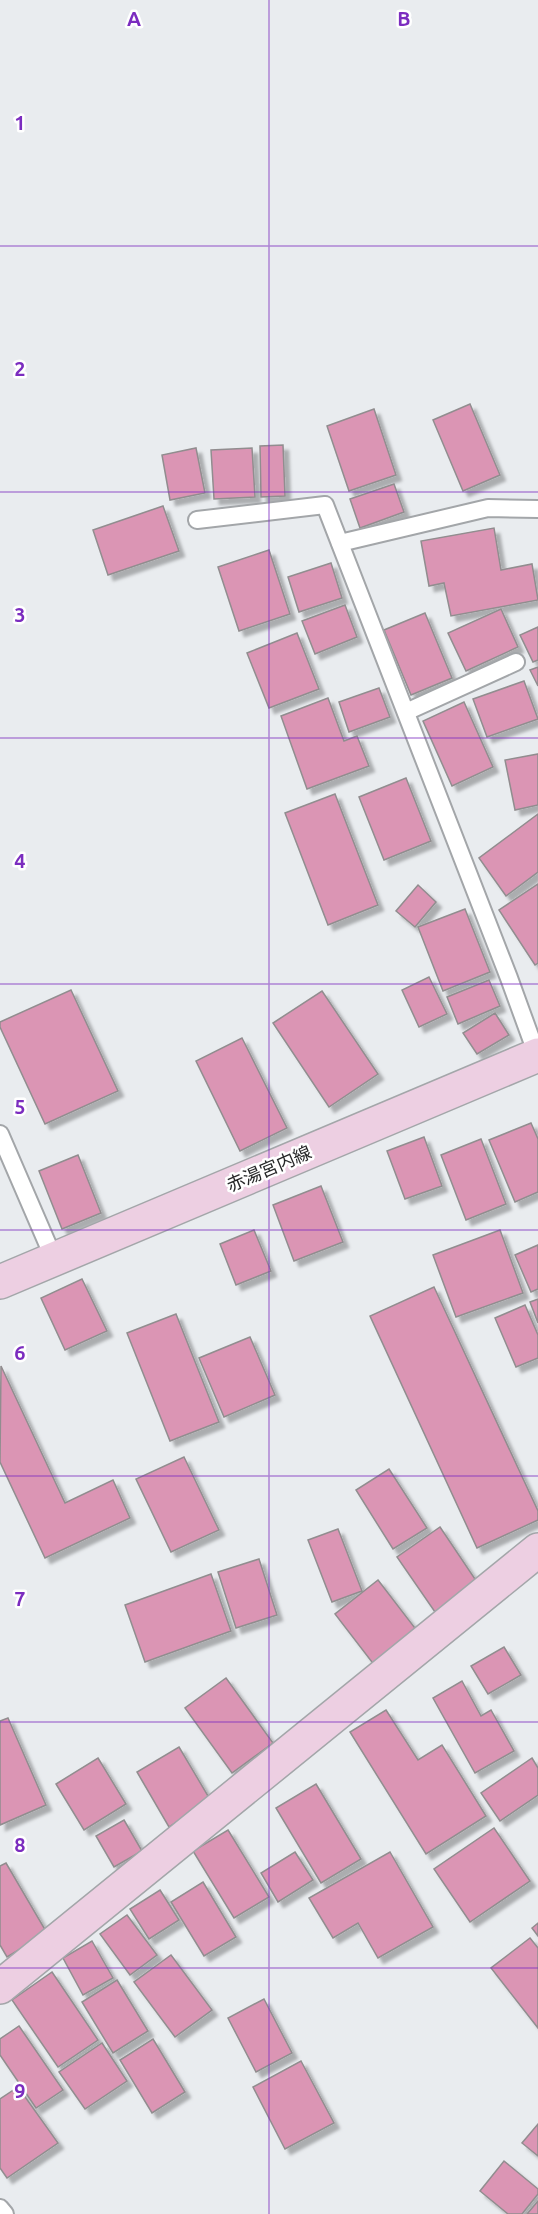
<svg xmlns="http://www.w3.org/2000/svg" width="538" height="2214" font-family="Ubuntu,'Noto Sans JP',sans-serif">
  <style>
    .building { fill: #db95b4; stroke: #918d8f; stroke-width: 1.5; filter: url(#shadow) }
    .lines { fill: none; stroke-linecap: round; stroke-linejoin: round }
    .lane-casing { stroke: #a3a6a9; stroke-width: 20 }
    .secondary-casing { stroke: #a3a6a9; stroke-width: 36 }
    .lane { stroke: #fff; stroke-width: 16 }
    .secondary { stroke: #edcfe2; stroke-width: 33 }
    .grid { fill: none; stroke: #7b2cbf; stroke-width: 1.5; stroke-opacity: 0.55 }
    .labels { text-anchor: middle; stroke-width: 5; stroke-linejoin: round; paint-order: stroke }
    .street-label { font-size: 18px; fill: #262728; stroke: #fff }
    .grid-label { font-size: 20px; text-anchor: middle; font-weight: bold; fill: #7b2cbf; stroke: #fff; stroke-width: 5; stroke-linejoin: round; paint-order: stroke }
  </style>
  <defs>
    <filter id="shadow"><feDropShadow dx="5.5" dy="5.5" stdDeviation="1.5" flood-color="#0004"/></filter>
  </defs>
  <rect width="100%" height="100%" fill="#e9ecef"/>
  <g class="building">
    <polygon points="470,404 500,475 463,491 433,420"/>
    <polygon points="374,409 396,475 349,491 327,426"/>
    <polygon points="283,445 285,496 261,497 260,446"/>
    <polygon points="196,448 205,493 170,500 162,455"/>
    <polygon points="252,448 255,497 214,499 211,450"/>
    <polygon points="394,484 404,512 360,528 350,499"/>
    <polygon points="163,506 179,551 108,575 93,530"/>
    <polygon points="494,528 501,570 532,564 538,600 451,616 444,583 429,586 421,541"/>
    <polygon points="269,550 290,614 239,631 218,567"/>
    <polygon points="331,563 342,598 299,612 288,577"/>
    <polygon points="345,605 357,637 315,654 302,621"/>
    <polygon points="501,609 518,647 466,671 448,633"/>
    <polygon points="425,613 452,678 411,695 384,630"/>
    <polygon points="538,627 538,660 533,662 520,635"/>
    <polygon points="297,633 319,689 269,708 247,653"/>
    <polygon points="538,667 538,686 530,670"/>
    <polygon points="524,681 538,719 487,737 473,699"/>
    <polygon points="379,688 390,717 349,732 339,702"/>
    <polygon points="328,698 344,741 357,736 369,766 307,789 281,716"/>
    <polygon points="464,702 493,767 452,786 423,721"/>
    <polygon points="538,754 538,805 515,810 505,760"/>
    <polygon points="406,778 431,841 384,860 359,797"/>
    <polygon points="335,794 378,905 328,925 285,813"/>
    <polygon points="538,814 538,872 506,896 479,858"/>
    <polygon points="538,884 538,963 535,965 499,910"/>
    <polygon points="418,885 436,902 415,927 396,911"/>
    <polygon points="465,909 490,972 443,991 418,927"/>
    <polygon points="429,977 447,1014 419,1027 402,990"/>
    <polygon points="489,980 500,1006 458,1024 447,997"/>
    <polygon points="71,990 118,1091 45,1124 0,1027 0,1022"/>
    <polygon points="322,991 378,1074 329,1107 273,1023"/>
    <polygon points="495,1013 509,1035 477,1054 463,1033"/>
    <polygon points="242,1038 287,1128 240,1151 196,1061"/>
    <polygon points="531,1123 538,1139 538,1192 515,1202 489,1140"/>
    <polygon points="424,1137 442,1186 405,1199 387,1151"/>
    <polygon points="481,1139 506,1204 466,1220 441,1155"/>
    <polygon points="78,1155 101,1213 62,1229 39,1171"/>
    <polygon points="321,1186 343,1242 294,1261 273,1205"/>
    <polygon points="254,1230 271,1271 236,1285 220,1244"/>
    <polygon points="500,1230 523,1293 456,1317 433,1255"/>
    <polygon points="538,1245 538,1289 531,1292 515,1255"/>
    <polygon points="82,1279 107,1331 65,1350 41,1298"/>
    <polygon points="434,1287 538,1511 538,1520 477,1548 370,1316"/>
    <polygon points="538,1299 538,1323 530,1302"/>
    <polygon points="525,1305 538,1335 538,1358 516,1367 495,1318"/>
    <polygon points="176,1314 219,1422 170,1441 127,1333"/>
    <polygon points="250,1337 275,1395 224,1417 199,1358"/>
    <polygon points="1,1366 65,1503 113,1480 130,1518 45,1558 0,1462"/>
    <polygon points="184,1457 219,1530 171,1552 136,1479"/>
    <polygon points="389,1469 427,1528 393,1549 356,1490"/>
    <polygon points="440,1527 477,1582 435,1612 397,1557"/>
    <polygon points="338,1529 362,1591 332,1602 308,1540"/>
    <polygon points="259,1559 277,1615 236,1628 218,1572"/>
    <polygon points="211,1574 231,1631 145,1662 125,1605"/>
    <polygon points="378,1580 418,1632 375,1666 335,1614"/>
    <polygon points="504,1647 521,1675 488,1694 471,1666"/>
    <polygon points="226,1678 273,1743 232,1773 185,1708"/>
    <polygon points="462,1681 481,1716 491,1710 514,1751 475,1773 433,1698"/>
    <polygon points="386,1710 418,1760 442,1745 486,1816 426,1854 350,1732"/>
    <polygon points="8,1718 46,1805 0,1825 0,1721"/>
    <polygon points="179,1747 211,1801 169,1827 137,1772"/>
    <polygon points="98,1758 126,1804 84,1830 56,1784"/>
    <polygon points="532,1758 538,1768 538,1795 500,1821 481,1793"/>
    <polygon points="316,1784 361,1859 321,1883 276,1808"/>
    <polygon points="124,1820 142,1851 114,1867 96,1836"/>
    <polygon points="494,1828 530,1881 470,1922 434,1869"/>
    <polygon points="228,1830 269,1897 234,1918 193,1851"/>
    <polygon points="295,1852 313,1880 278,1902 261,1873"/>
    <polygon points="390,1852 433,1927 378,1958 358,1923 333,1938 309,1898"/>
    <polygon points="6,1863 47,1933 7,1957 0,1945 0,1866"/>
    <polygon points="203,1882 236,1937 204,1956 171,1902"/>
    <polygon points="160,1890 179,1920 149,1939 130,1909"/>
    <polygon points="127,1915 157,1955 130,1975 100,1934"/>
    <polygon points="538,1923 538,1936 532,1928"/>
    <polygon points="530,1938 538,1948 538,2028 491,1968"/>
    <polygon points="92,1941 113,1978 83,1995 63,1958"/>
    <polygon points="171,1955 212,2010 175,2037 134,1982"/>
    <polygon points="52,1972 98,2040 58,2067 12,2000"/>
    <polygon points="117,1980 148,2031 113,2053 82,2002"/>
    <polygon points="264,1999 292,2053 256,2072 228,2018"/>
    <polygon points="19,2026 63,2090 36,2108 0,2055 0,2039"/>
    <polygon points="153,2039 185,2092 152,2113 120,2060"/>
    <polygon points="102,2043 127,2081 85,2109 59,2072"/>
    <polygon points="301,2061 334,2123 285,2149 253,2087"/>
    <polygon points="18,2087 58,2143 7,2178 0,2168 0,2099"/>
    <polygon points="538,2124 538,2156 522,2143"/>
    <polygon points="504,2161 538,2189 538,2194 522,2214 508,2214 480,2191"/>
    <polygon points="538,2201 538,2214 527,2214"/>
  </g>
  <g class="lines">
    <defs>
      <g id="lane">
        <polyline points="197,520 325,505 509,978 537,1055"/>
        <polyline points="340,543 488,508 538,509"/>
        <polyline points="406,712 516,662"/>
        <polyline points="0,1134 54,1259"/>
        <polyline points="0,2208 5,2214"/>
      </g>
      <g id="secondary">
        <polyline points="0,1282 538,1055"/>
        <polyline points="0,1987 538,1550"/>
      </g>
    </defs>
    <use href="#lane" class="lane-casing"/>
    <use href="#secondary" class="secondary-casing"/>
    <use href="#lane" class="lane"/>
    <use href="#secondary" class="secondary"/>
  </g>
  <path class="grid" d="M269,0V2214M0,246H538M0,492H538M0,738H538M0,984H538M0,1230H538M0,1476H538M0,1722H538M0,1968H538"/>
  <g class="labels">
    <g class="street-label">
      <text transform="translate(269 1169) rotate(-23)" y="6">赤湯宮内線</text>
    </g>
  </g>
  <g class="grid-label">
    <text x="134" y="26">A</text>
    <text x="404" y="26">B</text>
    <text x="20" y="130">1</text>
    <text x="20" y="376">2</text>
    <text x="20" y="622">3</text>
    <text x="20" y="868">4</text>
    <text x="20" y="1114">5</text>
    <text x="20" y="1360">6</text>
    <text x="20" y="1606">7</text>
    <text x="20" y="1852">8</text>
    <text x="20" y="2098">9</text>
  </g>
</svg>
